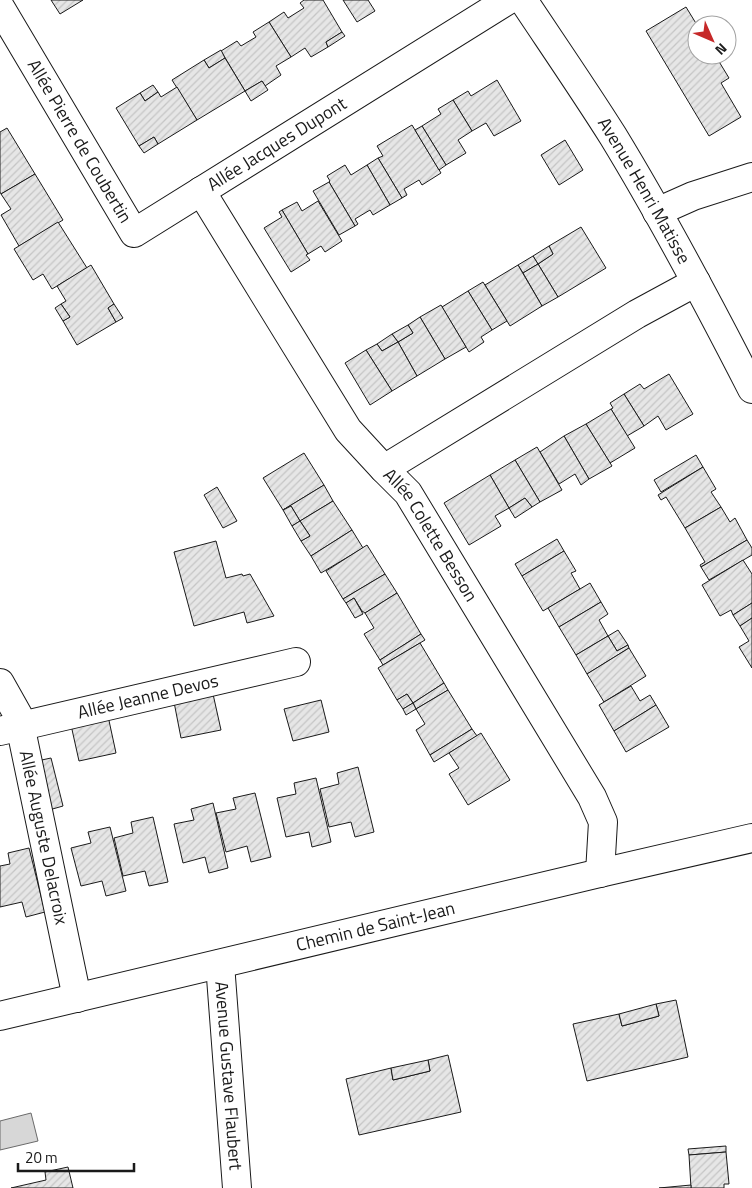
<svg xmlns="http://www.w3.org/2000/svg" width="752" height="1188" font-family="'Titillium Web',sans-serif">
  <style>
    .water { fill: #d7d7d7; stroke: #6a6a6a }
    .building { fill: url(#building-hatch); stroke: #1a1a1a }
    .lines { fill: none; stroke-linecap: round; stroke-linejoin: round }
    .street-casing { stroke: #1a1a1a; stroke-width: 30 }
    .street { stroke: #fff; stroke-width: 28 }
    .labels { text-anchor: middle; stroke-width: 4; stroke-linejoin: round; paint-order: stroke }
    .street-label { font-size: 18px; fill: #1a1a1a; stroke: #fff }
  </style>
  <defs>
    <pattern id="building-hatch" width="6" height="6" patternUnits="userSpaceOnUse" patternTransform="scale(1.25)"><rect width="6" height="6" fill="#e6e6e6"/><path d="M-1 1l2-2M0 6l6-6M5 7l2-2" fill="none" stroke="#c5c5c5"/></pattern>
  </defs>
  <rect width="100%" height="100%" fill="#fff"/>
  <polygon class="water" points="31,1113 38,1141 0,1150 0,1121"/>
  <g class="building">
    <polygon points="51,0 83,0 60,14"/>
    <polygon points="304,0 323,0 342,32 326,42 328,47 311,57 305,48 291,57 269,22 284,12 288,18 304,8 300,3"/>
    <polygon points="343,0 368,0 375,11 357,22"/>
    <polygon points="686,7 697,25 697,55 715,55 729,78 721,83 741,117 709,136 646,31"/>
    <polygon points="269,22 291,57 276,66 281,75 265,86 262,81 245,91 221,51 237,41 241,46 256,37 253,32"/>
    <polygon points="342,32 345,36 328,47 326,42"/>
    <polygon points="221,50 225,58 209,68 204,60"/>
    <polygon points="225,58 245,91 197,120 172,80 204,60 209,68"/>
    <polygon points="497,80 521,121 494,136 486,123 472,131 453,100 468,91 471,96"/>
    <polygon points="262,81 268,90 251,101 245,91"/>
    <polygon points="153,85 158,92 145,101 140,93"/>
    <polygon points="177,87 197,120 158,144 154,137 139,146 116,108 140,93 145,101 158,92 161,97"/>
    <polygon points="453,100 472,131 458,140 466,153 446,165 422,126 441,114 438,109"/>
    <polygon points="412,125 441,173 422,185 419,180 404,189 407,195 402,198 378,158 383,156 377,146"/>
    <polygon points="422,126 446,165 439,170 415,130"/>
    <polygon points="7,128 35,174 1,194 0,192 0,132"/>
    <polygon points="154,137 158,144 144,153 139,146"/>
    <polygon points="565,140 583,170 559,185 541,155"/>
    <polygon points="378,158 402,198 390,205 367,165"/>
    <polygon points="345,165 351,175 367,165 390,205 373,215 370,210 355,219 358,224 355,226 329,182 330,181 327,176"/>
    <polygon points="35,174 63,220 19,246 1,215 11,209 1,194"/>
    <polygon points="329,182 355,226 339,235 313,191"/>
    <polygon points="318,201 342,241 325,252 321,246 308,254 282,210 297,202 302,211"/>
    <polygon points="282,210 308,254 306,255 310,260 291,272 264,228 282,217 279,212"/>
    <polygon points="58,222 87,268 52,289 43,274 33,280 14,249"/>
    <polygon points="581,227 606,268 558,297 538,264 553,254 549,246"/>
    <polygon points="549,246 553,254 538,264 533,256"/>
    <polygon points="533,256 538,264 523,273 518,265"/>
    <polygon points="538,264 558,297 542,306 523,273"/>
    <polygon points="91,265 114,304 108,308 116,322 77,345 63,321 70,317 61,304 66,301 57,286"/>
    <polygon points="518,265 542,306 510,326 485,285"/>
    <polygon points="483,282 507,321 492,330 468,291"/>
    <polygon points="468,291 492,330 481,337 484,342 469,352 442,307"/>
    <polygon points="61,304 70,317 63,321 55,308"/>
    <polygon points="114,304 123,318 116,322 108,308"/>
    <polygon points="441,305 466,347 445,359 420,317"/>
    <polygon points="420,317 445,359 417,376 398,342 413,333 408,325"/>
    <polygon points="408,325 413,333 398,342 392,334"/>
    <polygon points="392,334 398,342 382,351 377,344"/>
    <polygon points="398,342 417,376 392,391 366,350 377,344 382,351"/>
    <polygon points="366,350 392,391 370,405 345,363"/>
    <polygon points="669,374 693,414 666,430 658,416 644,426 624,394 640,384 644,389"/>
    <polygon points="624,394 644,426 627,436 611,409 613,408 610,403"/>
    <polygon points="611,409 635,448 610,463 586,424"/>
    <polygon points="586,424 612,466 589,479 564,436"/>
    <polygon points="564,436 589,479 581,485 575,474 559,484 540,452"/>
    <polygon points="537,447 562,490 540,502 515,460"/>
    <polygon points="304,453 324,485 283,510 263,478"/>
    <polygon points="696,455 703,467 661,492 654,480"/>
    <polygon points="515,460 540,502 532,507 525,498 509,508 490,475"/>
    <polygon points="703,467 716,489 711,492 721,507 685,528 666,497 661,500 658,495"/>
    <polygon points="490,475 509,508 495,516 501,526 469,545 444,503"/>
    <polygon points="324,485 333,501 300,521 291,506 283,510"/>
    <polygon points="217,487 237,521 223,528 204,495"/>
    <polygon points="525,498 532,507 515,518 509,508"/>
    <polygon points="333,501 352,530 311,556 301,541 310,536 300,521"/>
    <polygon points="291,506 300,521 292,526 283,510"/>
    <polygon points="721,507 730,522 735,518 747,540 701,567 700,565 705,562 685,528"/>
    <polygon points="300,521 310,536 301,541 292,526"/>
    <polygon points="352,530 363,548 321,573 311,556"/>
    <polygon points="557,539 564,551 522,576 515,564"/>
    <polygon points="747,540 752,548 752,555 709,580 701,567"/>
    <polygon points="216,541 226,578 242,574 243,576 250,574 274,616 247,623 244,612 194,626 174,552"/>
    <polygon points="367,545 385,574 343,599 326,571"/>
    <polygon points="564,551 576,571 571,573 580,589 543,611 522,576"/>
    <polygon points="743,560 752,574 752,603 733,615 731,610 720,616 702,585"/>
    <polygon points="385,574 397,593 365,613 362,611 354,598 346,603 343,599"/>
    <polygon points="590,583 601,602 559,627 548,608"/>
    <polygon points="397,593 421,634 380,660 364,634 374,628 365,613"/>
    <polygon points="354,598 363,614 355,618 346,603"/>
    <polygon points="601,602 608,614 599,620 608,636 576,655 559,627"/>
    <polygon points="752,603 752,618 740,626 733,615"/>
    <polygon points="752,618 752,668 739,647 749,641 740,626"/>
    <polygon points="618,630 628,645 617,651 608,636"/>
    <polygon points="421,634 425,640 383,665 380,660"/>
    <polygon points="608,636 617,651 628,645 629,648 587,674 576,655"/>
    <polygon points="420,643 444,683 413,703 407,694 397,700 378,668"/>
    <polygon points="629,648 646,676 604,702 587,674"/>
    <polygon points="444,683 448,690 416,709 413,703"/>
    <polygon points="631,686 640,701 650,695 656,705 614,731 599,705"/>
    <polygon points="448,690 472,729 430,755 416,730 425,724 416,709"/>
    <polygon points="213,694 221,730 181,738 174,702"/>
    <polygon points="407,694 413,703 403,709 397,700"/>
    <polygon points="321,700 329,732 293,741 284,709"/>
    <polygon points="413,703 416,709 406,715 403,709"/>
    <polygon points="656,705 669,727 626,752 614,731"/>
    <polygon points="108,716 116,753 79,761 71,725"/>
    <polygon points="472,729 477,736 434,762 430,755"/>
    <polygon points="481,733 510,780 468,805 449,774 459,768 449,753"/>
    <polygon points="51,758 63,806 49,810 37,761"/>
    <polygon points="358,767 374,832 355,837 351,822 329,827 320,789 339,784 337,773"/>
    <polygon points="316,778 331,842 312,847 309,832 286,837 277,798 296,794 294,783"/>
    <polygon points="255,793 271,857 251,862 247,846 226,852 216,813 236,809 233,798"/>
    <polygon points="213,803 228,868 209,873 205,857 183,863 174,824 194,820 191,809"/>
    <polygon points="153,817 168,882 149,886 145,871 123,876 114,838 133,833 131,822"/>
    <polygon points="110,827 126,891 106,896 102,881 81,886 71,848 91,843 88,832"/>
    <polygon points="29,848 45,912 26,917 22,902 0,907 0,866 10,864 8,853"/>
    <polygon points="676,1000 688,1057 587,1081 573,1024 619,1014 622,1026 659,1016 656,1004"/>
    <polygon points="656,1004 659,1016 622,1026 619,1014"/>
    <polygon points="448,1055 461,1112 359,1135 346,1079 391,1068 393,1080 430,1071 428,1060"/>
    <polygon points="428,1060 430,1071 393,1080 391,1068"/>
    <polygon points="726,1146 726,1152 689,1155 688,1149"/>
    <polygon points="726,1152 729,1184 724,1184 724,1188 691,1188 689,1155"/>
    <polygon points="68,1167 73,1188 11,1188 46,1180 45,1172"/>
    <polygon points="691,1185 691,1188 659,1188"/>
  </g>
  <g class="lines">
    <defs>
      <g id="street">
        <path id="s1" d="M523,0C553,45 584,90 613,136C663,218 708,303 752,389"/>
        <path id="s2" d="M0,7L134,233L508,0"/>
        <path id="s3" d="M201,191L348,430L384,469L408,493L592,797L603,822L600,873"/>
        <polyline points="657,212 693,196 752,177"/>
        <polyline points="384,469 637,314 696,282"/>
        <path id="s4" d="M0,683L18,715L77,998"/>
        <path id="s5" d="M0,731L296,662"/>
        <path id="s6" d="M220,964L237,1188"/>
        <path id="s7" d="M0,1016L600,873L752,838"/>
      </g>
    </defs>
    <use href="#street" class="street-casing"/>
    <use href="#street" class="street"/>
  </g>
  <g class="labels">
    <g class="street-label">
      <text dy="6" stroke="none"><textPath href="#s2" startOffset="156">Allée Pierre de Coubertin</textPath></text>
      <text dy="6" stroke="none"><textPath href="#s2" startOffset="431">Allée Jacques Dupont</textPath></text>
      <text dy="6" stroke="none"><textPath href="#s1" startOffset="226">Avenue Henri Matisse</textPath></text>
      <text dy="6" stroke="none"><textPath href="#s3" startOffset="415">Allée Colette Besson</textPath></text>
      <text dy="6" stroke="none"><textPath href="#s5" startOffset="152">Allée Jeanne Devos</textPath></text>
      <text dy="6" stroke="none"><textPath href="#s4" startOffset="162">Allée Auguste Delacroix</textPath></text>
      <text dy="6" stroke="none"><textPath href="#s7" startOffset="386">Chemin de Saint-Jean</textPath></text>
      <text dy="6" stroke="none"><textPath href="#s6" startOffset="112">Avenue Gustave Flaubert</textPath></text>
    </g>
  </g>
  <g transform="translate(712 40) rotate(135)"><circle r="24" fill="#ffffff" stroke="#a3a3a3"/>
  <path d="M0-4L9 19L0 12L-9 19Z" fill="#c62828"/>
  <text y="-8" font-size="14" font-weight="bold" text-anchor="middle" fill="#1a1a1a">N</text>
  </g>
  <path d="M18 1163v8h116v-8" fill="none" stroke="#1a1a1a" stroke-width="2.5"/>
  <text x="25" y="1163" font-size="15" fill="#1a1a1a" stroke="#ffffff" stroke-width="4" paint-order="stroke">20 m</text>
</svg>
